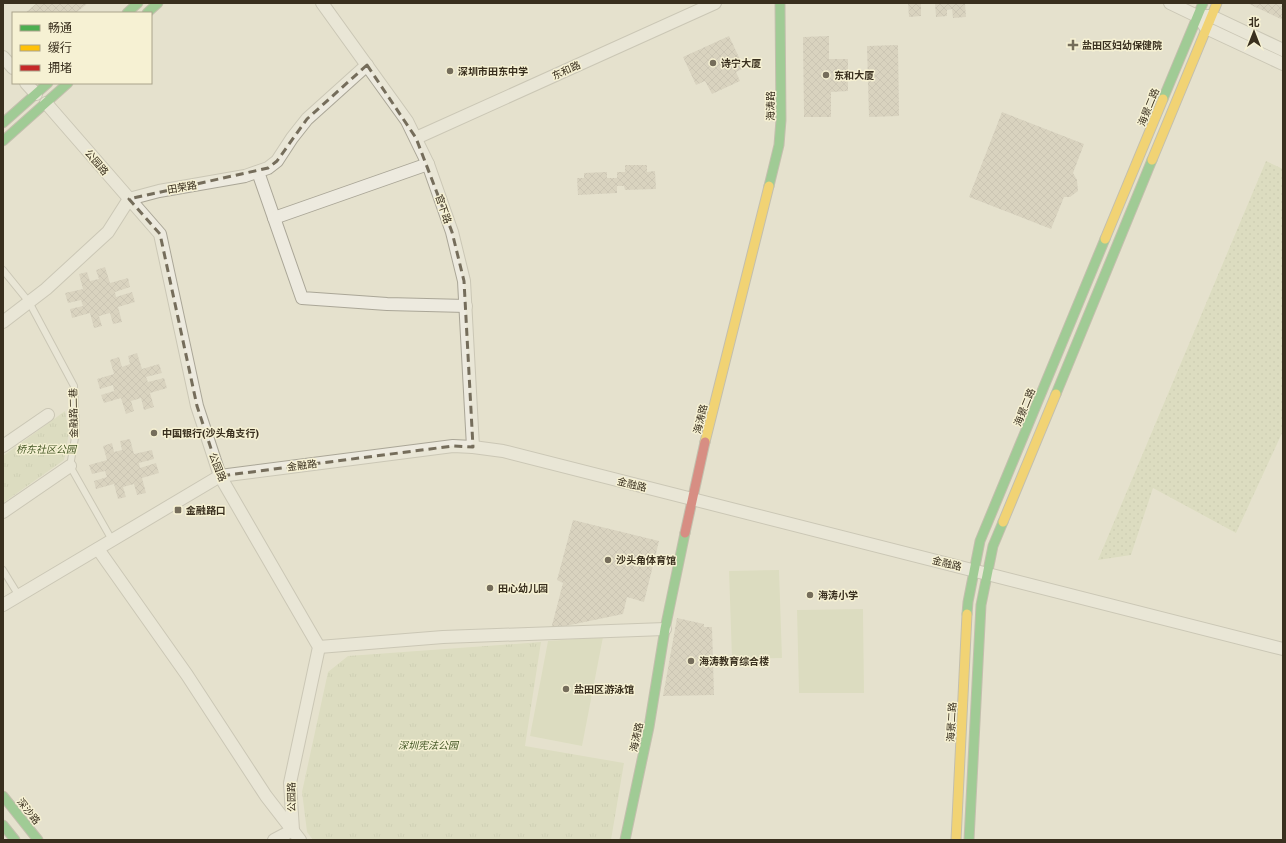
<svg xmlns="http://www.w3.org/2000/svg" width="1286" height="843" font-family="Literata,'Noto Sans SC',serif">
  <style>
    .grass { fill: url(#grass-tufts) }
    .garden { fill: url(#garden-dots) }
    .pitch { fill: #d1d6af }
    .building { fill: url(#building-cross-hatch) }
    .lines { fill: none; stroke-linecap: round; stroke-linejoin: round }
    .lane-casing { stroke: #aaa697; stroke-width: 8 }
    .street-casing { stroke: #aaa697; stroke-width: 14 }
    .fast-casing { stroke: #9a9586; stroke-width: 11 }
    .slow-casing { stroke: #9a9586; stroke-width: 11 }
    .jam-casing { stroke: #9a9586; stroke-width: 11 }
    .lane { stroke: #edeadf; stroke-width: 6 }
    .street { stroke: #edeadf; stroke-width: 12 }
    .fast { stroke: #4caf50; stroke-width: 9 }
    .slow { stroke: #ffc107; stroke-width: 9 }
    .jam { stroke: #c62828; stroke-width: 9 }
    .marked { fill: none; stroke: #756d5b; stroke-width: 3; stroke-dasharray: 8 5; stroke-linejoin: round }
    .poi-dot { fill: #756d5b; stroke: #f6f1d3; stroke-width: 1.5 }
    .labels { text-anchor: middle; stroke-width: 3; stroke-linejoin: round; paint-order: stroke }
    .poi-label { font-size: 10px; font-weight: bold; fill: #392f1e; stroke: #f6f1d3; text-anchor: start }
    .street-label { font-size: 10px; fill: #392f1e; stroke: #f6f1d3 }
    .park-label { font-size: 10px; font-style: italic; fill: #435624; stroke: #f6f1d3 }
  </style>
  <defs>
    <pattern id="grass-tufts" width="24" height="20" patternUnits="userSpaceOnUse"><rect width="24" height="20" fill="#d1d6af"/><path d="M3 7l-1-3M5 7V3M7 7l1-3M15 17l-1-3M17 17v-4M19 17l1-3" fill="none" stroke="#b4b896"/></pattern>
    <pattern id="garden-dots" width="8" height="8" patternUnits="userSpaceOnUse"><rect width="8" height="8" fill="#d1d6af"/><path d="M2 2h.1M6 6h.1" fill="none" stroke="#b4b896" stroke-width="1.8" stroke-linecap="round"/></pattern>
    <pattern id="building-cross-hatch" width="8" height="8" patternUnits="userSpaceOnUse"><rect width="8" height="8" fill="#c9c0ae"/><path d="M0 0l8 8M0 8l8-8" fill="none" stroke="#ada595"/></pattern>
  </defs>
  <rect width="100%" height="100%" fill="#e5e1cd"/>
  <g class="grass">
    <polygon points="65,411 69,433 64,460 3,503 3,456"/>
    <polygon points="541,642 525,746 624,763 611,840 313,840 307,832 302,792 328,672 348,656"/>
  </g>
  <polygon class="garden" points="1266,161 1283,169 1283,431 1236,533 1153,488 1131,555 1098,560"/>
  <g class="pitch">
    <polygon points="779,570 782,658 732,659 729,571"/>
    <polygon points="863,609 864,693 799,693 797,610"/>
    <polygon points="603,637 582,746 530,736 548,641"/>
  </g>
  <g class="building">
    <polygon points="37,3 88,3 76,13 25,13"/>
    <polygon points="908,3 921,3 921,16 909,17"/>
    <polygon points="935,3 965,3 966,17 953,18 952,9 947,10 947,16 936,17"/>
    <polygon points="1250,3 1283,3 1283,20 1249,4"/>
    <polygon points="729,36 744,68 736,72 740,81 712,94 705,81 696,85 683,57"/>
    <polygon points="829,36 829,59 848,59 848,91 831,92 831,117 804,117 803,37"/>
    <polygon points="898,45 899,116 869,117 867,46"/>
    <polygon points="1002,112 1084,144 1073,173 1077,180 1078,191 1070,197 1064,197 1051,229 969,197"/>
    <polygon points="625,165 647,165 647,172 655,171 656,189 625,190 624,186 617,186 617,193 578,195 577,178 584,178 584,173 607,172 607,178 617,178 617,172 625,172"/>
    <polygon points="105,267 110,283 128,278 130,287 115,292 116,297 132,292 135,302 118,307 122,322 113,324 110,313 99,316 102,326 94,328 90,313 72,318 70,309 83,306 81,300 68,303 65,293 83,289 79,274 87,272 90,281 99,279 96,270"/>
    <polygon points="137,353 142,369 159,364 162,373 146,377 148,382 164,378 167,388 150,393 154,407 144,410 141,398 131,401 134,411 126,414 121,398 104,403 101,395 114,391 113,385 100,389 97,379 114,374 110,360 119,357 122,367 130,364 128,356"/>
    <polygon points="130,439 134,454 152,450 154,459 139,463 140,468 156,463 159,473 142,478 146,493 137,495 134,484 123,487 126,497 118,499 114,484 96,489 94,481 107,477 105,471 92,474 89,465 107,460 103,446 112,443 114,452 122,450 120,441"/>
    <polygon points="573,520 659,541 644,602 627,597 623,614 551,629 563,583 557,580"/>
    <polygon points="677,618 704,624 704,627 712,627 714,695 663,696"/>
  </g>
  <g class="lines">
    <defs>
      <g id="lane">
        <polyline points="3,270 29,302 74,386 76,432 70,466 112,540"/>
        <polyline points="3,570 19,596"/>
      </g>
      <g id="street">
        <polyline points="322,3 407,121 428,164 452,232 464,281 473,447"/>
        <polyline points="1170,3 1197,16 1211,16 1283,50"/>
        <polyline points="1202,22 1206,28 1283,64"/>
        <polyline points="3,57 13,68"/>
        <polyline points="26,83 36,94"/>
        <polyline points="46,103 160,234 197,406 220,476 319,647 290,783 293,830 274,840"/>
        <polyline points="416,138 715,3"/>
        <polyline points="258,172 302,298 387,304 466,306"/>
        <polyline points="274,218 428,164"/>
        <polyline points="3,322 46,289 108,232 129,199 159,191 245,176 268,168 277,161 292,138 307,119 367,65"/>
        <polyline points="3,446 48,415"/>
        <polyline points="3,512 70,466"/>
        <polyline points="98,549 187,675 266,796 300,840"/>
        <polyline points="3,605 220,476 453,446 473,447 503,451 1283,649"/>
        <polyline points="319,647 443,637 665,629"/>
      </g>
      <g id="fast">
        <polyline points="127,13 138,3"/>
        <polyline points="147,13 158,3"/>
        <polyline points="1163,99 1203,3"/>
        <polyline points="3,123 48,83"/>
        <polyline points="3,141 68,83"/>
        <polyline points="769,186 779,145 781,120 780,3"/>
        <polyline points="1056,394 1152,160"/>
        <polyline points="967,614 968,602 980,541 1105,239"/>
        <polyline points="3,796 38,840"/>
        <polyline points="3,825 15,840"/>
        <polyline points="625,840 649,727 665,629 685,533"/>
        <polyline points="969,840 981,605 993,546 1003,522"/>
      </g>
      <g id="slow">
        <polyline points="1152,160 1217,3"/>
        <polyline points="1105,239 1163,99"/>
        <polyline points="705,442 769,186"/>
        <polyline points="1003,522 1056,394"/>
        <polyline points="956,840 967,614"/>
      </g>
      <polyline id="jam" points="685,533 705,442"/>
    </defs>
    <use href="#lane" class="lane-casing"/>
    <use href="#street" class="street-casing"/>
    <use href="#fast" class="fast-casing"/>
    <use href="#slow" class="slow-casing"/>
    <use href="#jam" class="jam-casing"/>
    <use href="#lane" class="lane"/>
    <use href="#street" class="street"/>
    <use href="#fast" class="fast"/>
    <use href="#slow" class="slow"/>
    <use href="#jam" class="jam"/>
  </g>
  <path d="M0 0H1286V843H0ZM367,65L416,138L452,232L464,281L473,447L453,446L220,476L197,406L160,234L129,199L268,168L277,161L307,119Z" fill="#e5e1cd" fill-opacity=".55" fill-rule="evenodd"/>
  <path class="marked" d="M367,65L416,138L452,232L464,281L473,447L453,446L220,476L197,406L160,234L129,199L268,168L277,161L307,119Z"/>
  <g class="poi-dot">
    <path d="M1071 39h4v4h4v4h-4v4h-4v-4h-4v-4h4z"/>
    <circle cx="713" cy="63" r="4"/>
    <circle cx="450" cy="71" r="4"/>
    <circle cx="826" cy="75" r="4"/>
    <circle cx="154" cy="433" r="4"/>
    <rect x="174" y="506" width="8" height="8" rx="2"/>
    <circle cx="608" cy="560" r="4"/>
    <circle cx="490" cy="588" r="4"/>
    <circle cx="810" cy="595" r="4"/>
    <circle cx="691" cy="661" r="4"/>
    <circle cx="566" cy="689" r="4"/>
  </g>
  <g class="labels">
    <g class="poi-label">
      <text x="1082" y="49">盐田区妇幼保健院</text>
      <text x="721" y="67">诗宁大厦</text>
      <text x="458" y="75">深圳市田东中学</text>
      <text x="834" y="79">东和大厦</text>
      <text x="162" y="437">中国银行(沙头角支行)</text>
      <text x="186" y="514">金融路口</text>
      <text x="616" y="564">沙头角体育馆</text>
      <text x="498" y="592">田心幼儿园</text>
      <text x="818" y="599">海涛小学</text>
      <text x="699" y="665">海涛教育综合楼</text>
      <text x="574" y="693">盐田区游泳馆</text>
    </g>
    <g class="street-label">
      <text transform="translate(566 70) rotate(-24)" y="4">东和路</text>
      <text transform="translate(770 106) rotate(-90)" y="4">海涛路</text>
      <text transform="translate(1148 107) rotate(-68)" y="4">海景二路</text>
      <text transform="translate(97 162) rotate(49)" y="4">公园路</text>
      <text transform="translate(182 187) rotate(-10)" y="4">田荣路</text>
      <text transform="translate(444 209) rotate(71)" y="4">官下路</text>
      <text transform="translate(1024 407) rotate(-68)" y="4">海景二路</text>
      <text transform="translate(73 413) rotate(-91)" y="4">金融路二巷</text>
      <text transform="translate(700 419) rotate(-76)" y="4">海涛路</text>
      <text transform="translate(302 465) rotate(-7)" y="4">金融路</text>
      <text transform="translate(218 467) rotate(68)" y="4">公园路</text>
      <text transform="translate(632 484) rotate(14)" y="4">金融路</text>
      <text transform="translate(947 563) rotate(14)" y="4">金融路</text>
      <text transform="translate(951 722) rotate(-87)" y="4">海景二路</text>
      <text transform="translate(636 737) rotate(-78)" y="4">海涛路</text>
      <text transform="translate(291 797) rotate(-91)" y="4">公园路</text>
      <text transform="translate(29 811) rotate(51)" y="4">深沙路</text>
    </g>
    <g class="park-label">
      <text x="46" y="453">桥东社区公园</text>
      <text x="428" y="749">深圳宪法公园</text>
    </g>
  </g>
  <rect width="1286" height="843" fill="none" stroke="#392f1e" stroke-width="8"/>
  <rect x="12" y="12" width="140" height="72" fill="#f6f1d3" stroke="#aaa38b"/>
  <rect x="20" y="25" width="20" height="6" fill="#4caf50" stroke="#aaa38b"/>
  <text x="48" y="32" font-size="12" fill="#392f1e">畅通</text>
  <rect x="20" y="45" width="20" height="6" fill="#ffc107" stroke="#aaa38b"/>
  <text x="48" y="52" font-size="12" fill="#392f1e">缓行</text>
  <rect x="20" y="65" width="20" height="6" fill="#c62828" stroke="#aaa38b"/>
  <text x="48" y="72" font-size="12" fill="#392f1e">拥堵</text>
  <g transform="translate(1254 32)" stroke="#f6f1d3" stroke-width="3" paint-order="stroke">
  <path d="M0-3L7 15L0 10L-7 15Z" fill="#392f1e"/>
  <text y="-6" font-size="11" font-weight="bold" text-anchor="middle" fill="#392f1e">北</text>
  </g>
</svg>
